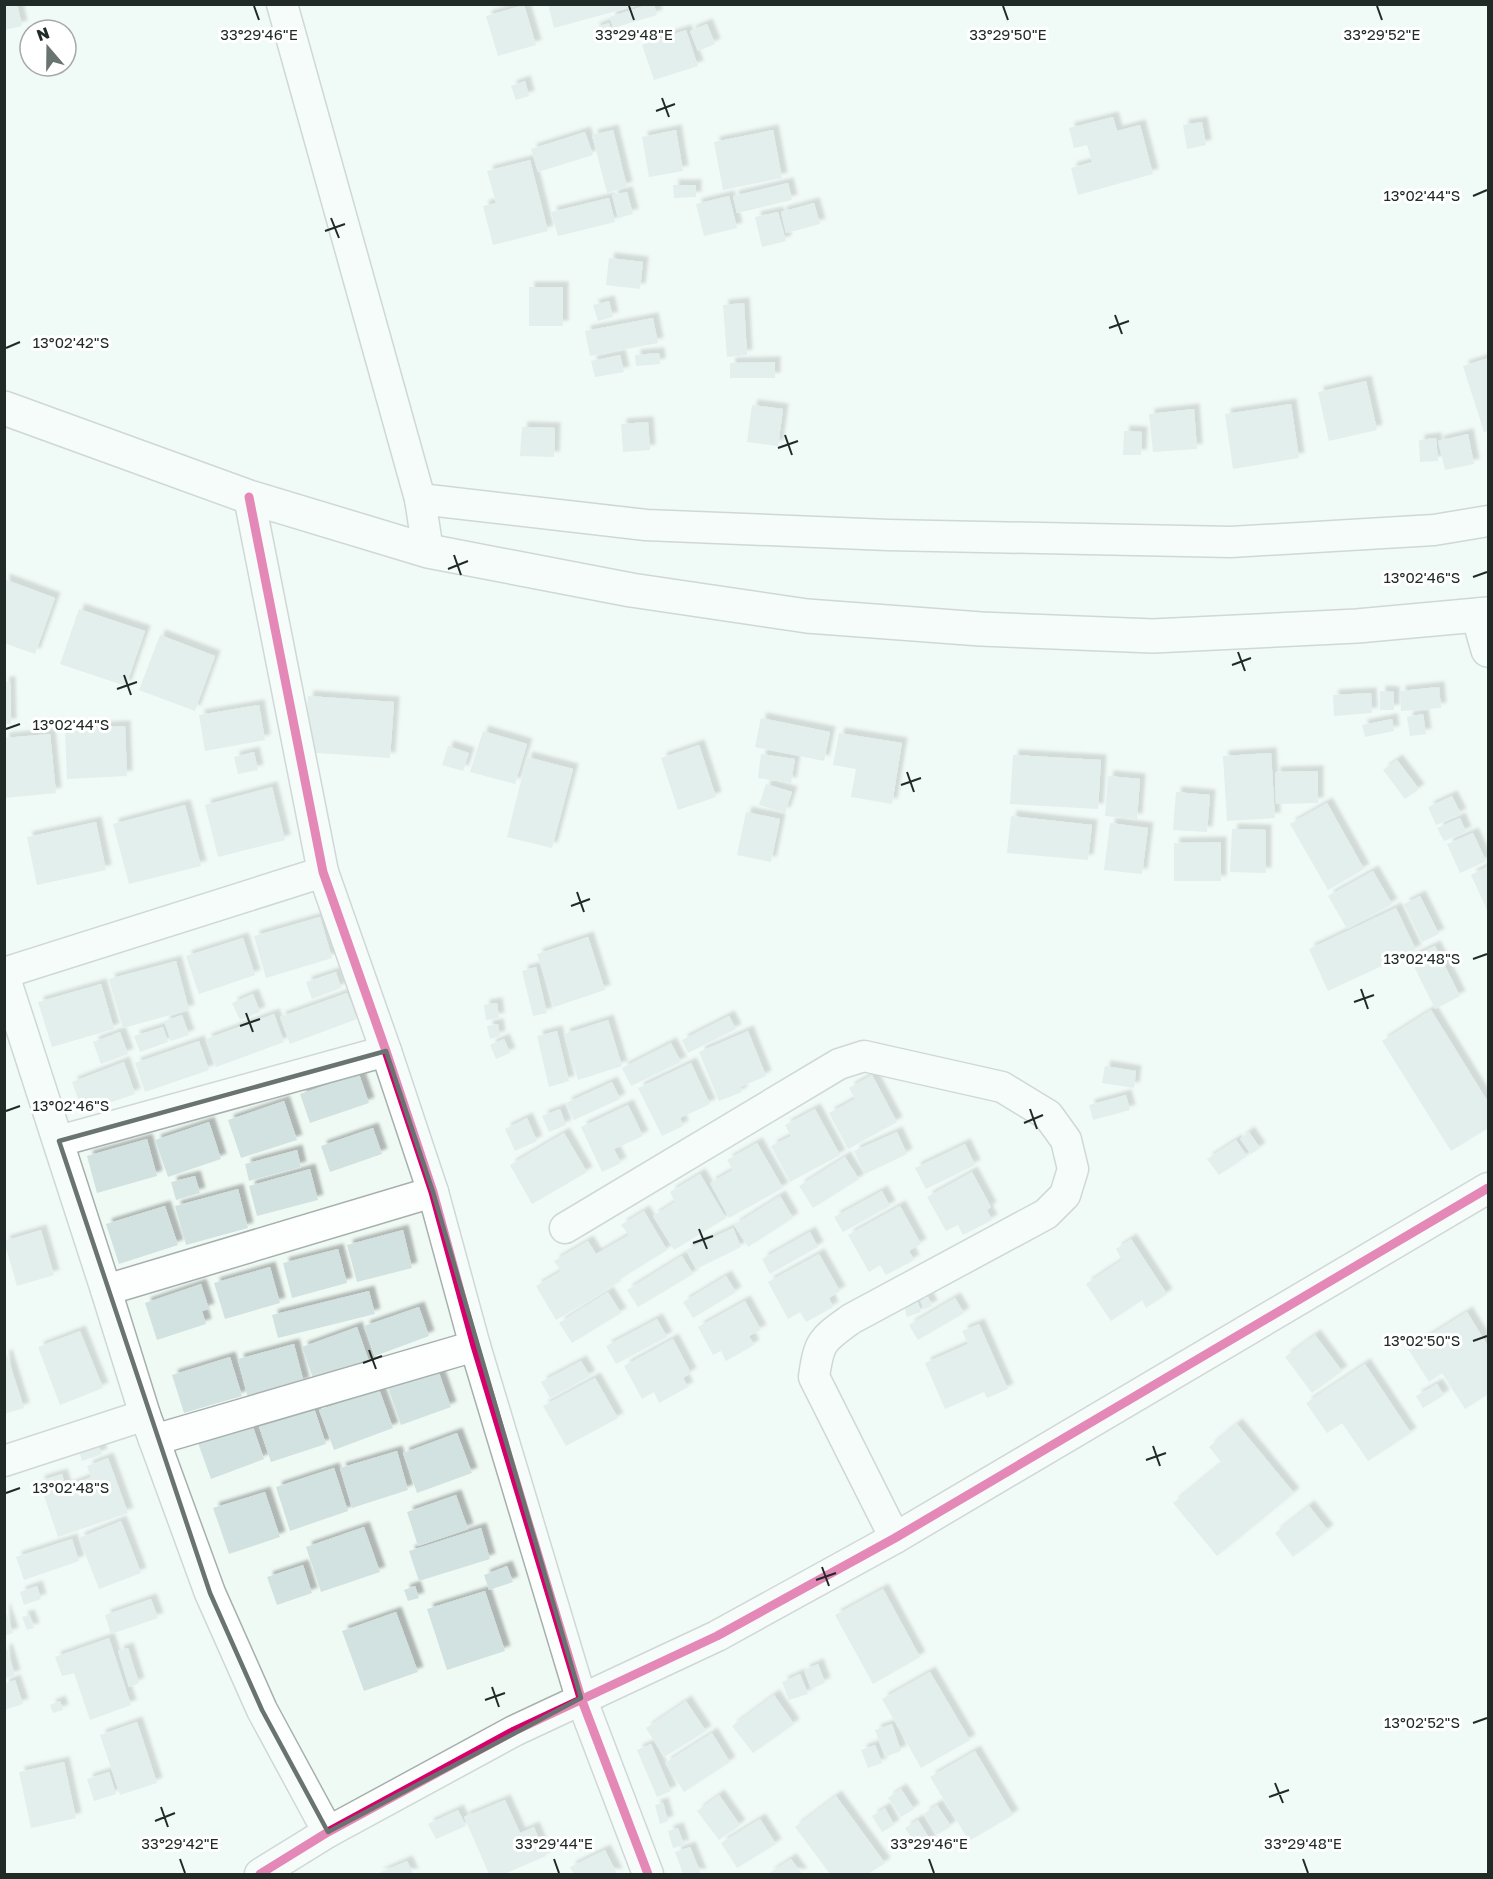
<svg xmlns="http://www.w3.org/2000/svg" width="1493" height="1879" font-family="'Golos Text',sans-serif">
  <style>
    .building { fill: #d2e2e0; filter: url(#shadow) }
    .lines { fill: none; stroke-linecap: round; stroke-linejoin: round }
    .street-casing { stroke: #a7b0ac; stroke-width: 33 }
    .secondary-casing { stroke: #a7b0ac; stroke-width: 36 }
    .primary-casing { stroke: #a7b0ac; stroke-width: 36 }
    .street { stroke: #fdfefe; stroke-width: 30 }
    .secondary { stroke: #fdfefe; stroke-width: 33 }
    .primary { stroke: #fdfefe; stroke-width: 33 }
    .cycleway-casing { stroke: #fff; stroke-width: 13 }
    .cycleway { stroke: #d6006c; stroke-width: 9 }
    .marked { fill: none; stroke: #69736f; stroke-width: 4.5; stroke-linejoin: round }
    .ticks { fill: none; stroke: #202b27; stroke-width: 2 }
    .ticks-label { font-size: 15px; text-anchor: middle; fill: #202b27; stroke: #fff; stroke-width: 6; stroke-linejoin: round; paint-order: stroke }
  </style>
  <defs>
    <filter id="shadow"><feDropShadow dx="5.5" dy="-5.5" stdDeviation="1.5" flood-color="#0004"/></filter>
  </defs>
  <rect width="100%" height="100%" fill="#f0faf5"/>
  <g class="building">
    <polygon points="4,4 17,4 22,26 4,30"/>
    <polygon points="548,4 638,4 638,5 554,28"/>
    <polygon points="650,4 654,4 657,15 613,28 610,17"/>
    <polygon points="524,5 536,45 498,56 486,16"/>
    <polygon points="609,23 612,32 598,37 594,28"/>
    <polygon points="707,24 715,44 698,51 690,31"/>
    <polygon points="686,30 698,66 654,80 642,45"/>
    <polygon points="525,81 529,96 516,100 511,86"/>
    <polygon points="1113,117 1117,131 1140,125 1153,174 1078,195 1071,168 1092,162 1087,145 1074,148 1069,128"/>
    <polygon points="1202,122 1206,145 1187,149 1183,125"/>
    <polygon points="613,130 627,187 607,193 592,135"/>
    <polygon points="676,130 683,171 649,177 642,137"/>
    <polygon points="773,130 782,178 723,190 714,142"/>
    <polygon points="585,132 593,155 538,172 531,149"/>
    <polygon points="530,160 548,231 493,245 483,206 496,203 487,171"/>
    <polygon points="788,183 792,200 737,213 733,196"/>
    <polygon points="673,185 696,185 696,197 674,198"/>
    <polygon points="627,192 633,214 618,218 612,195"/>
    <polygon points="729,196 737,228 704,236 696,204"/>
    <polygon points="609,198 615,222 558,236 551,212"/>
    <polygon points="814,203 820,224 786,233 781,212"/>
    <polygon points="778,212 786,241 762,247 755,217"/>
    <polygon points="609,258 643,262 640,289 606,285"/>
    <rect x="529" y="287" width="34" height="39"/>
    <polygon points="609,301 613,317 598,321 593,305"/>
    <polygon points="744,303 747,355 727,357 723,305"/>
    <polygon points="653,318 658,343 590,356 585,331"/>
    <polygon points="659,353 660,364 636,366 635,355"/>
    <polygon points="620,355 624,372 595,377 591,361"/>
    <polygon points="1488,358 1488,431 1484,432 1463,366"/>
    <polygon points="775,362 775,378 730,378 730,363"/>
    <polygon points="1366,381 1377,430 1329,441 1318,392"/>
    <polygon points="1291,404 1299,458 1233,469 1225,414"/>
    <polygon points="752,405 783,409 778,446 747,442"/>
    <polygon points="1194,409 1197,449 1153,452 1149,414"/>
    <polygon points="648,422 650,450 623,452 621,424"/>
    <polygon points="522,427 555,428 554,457 520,456"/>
    <polygon points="1124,431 1142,432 1141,455 1123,455"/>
    <polygon points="1468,434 1474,464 1445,470 1438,441"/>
    <polygon points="1436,438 1438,461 1420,462 1419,440"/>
    <polygon points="4,579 55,598 35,654 4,643"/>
    <polygon points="79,609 145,631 126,686 60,664"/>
    <polygon points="160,635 215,656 195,711 139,690"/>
    <polygon points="4,682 10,682 11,724 4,724"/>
    <polygon points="1439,687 1441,708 1401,711 1400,691"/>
    <polygon points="1380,691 1394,692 1394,710 1380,710"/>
    <polygon points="1371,693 1372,713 1334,716 1333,695"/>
    <polygon points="308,696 394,702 390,758 304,752"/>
    <polygon points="259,705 265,740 205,751 199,715"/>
    <polygon points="1423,714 1426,734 1410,736 1407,717"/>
    <polygon points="761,718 830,732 824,761 755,747"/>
    <polygon points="1392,719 1394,731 1365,737 1362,725"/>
    <polygon points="125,726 127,776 67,779 65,729"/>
    <polygon points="483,731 527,744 515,784 470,772"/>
    <polygon points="839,733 902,743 892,804 851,797 856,769 833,765"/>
    <polygon points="50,734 56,793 4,798 4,738"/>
    <polygon points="699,745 716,797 678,810 661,758"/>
    <polygon points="448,746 469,753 463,771 442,765"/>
    <polygon points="254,752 258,770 238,774 234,757"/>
    <polygon points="1271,753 1275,818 1227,821 1223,756"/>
    <polygon points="761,754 795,759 791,783 758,778"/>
    <polygon points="1013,755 1101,760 1098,809 1010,804"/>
    <polygon points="527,757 573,769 552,848 507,837"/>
    <polygon points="1397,760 1419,789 1405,799 1383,770"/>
    <polygon points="1318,771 1318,803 1276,804 1275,772"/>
    <polygon points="1108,776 1140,779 1137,819 1105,816"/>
    <polygon points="766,784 792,792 785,813 759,805"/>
    <polygon points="272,787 285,840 218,857 205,805"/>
    <polygon points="1176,792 1210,795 1207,832 1173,830"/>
    <polygon points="1452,796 1461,814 1436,825 1428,807"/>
    <polygon points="1327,803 1364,869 1328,890 1290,824"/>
    <polygon points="185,805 201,866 129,884 113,824"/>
    <polygon points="746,812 780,819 771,862 737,855"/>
    <polygon points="1011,816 1092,825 1088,860 1007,853"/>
    <polygon points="1460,818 1466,832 1444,841 1437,828"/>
    <polygon points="96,822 106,870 37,885 27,837"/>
    <polygon points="1110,823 1148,828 1142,874 1104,870"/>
    <polygon points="1232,829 1266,830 1266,873 1230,872"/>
    <polygon points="1473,833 1486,861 1460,873 1447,844"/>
    <polygon points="1221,842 1221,881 1174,881 1174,843"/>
    <polygon points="1488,866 1488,912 1471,875"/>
    <polygon points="1373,871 1392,904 1347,929 1328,896"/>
    <polygon points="1420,896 1439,934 1422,942 1404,904"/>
    <polygon points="1396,908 1416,950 1328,991 1309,949"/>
    <polygon points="320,917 332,958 266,978 254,936"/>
    <polygon points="588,937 605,990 554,1007 537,954"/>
    <polygon points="243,938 255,975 199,994 186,956"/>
    <polygon points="1435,946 1460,996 1435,1009 1410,958"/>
    <polygon points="176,961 189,1010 123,1028 109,979"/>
    <polygon points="536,967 547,1013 533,1016 522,971"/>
    <polygon points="336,972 341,988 312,999 306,982"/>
    <polygon points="101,984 114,1029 52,1047 38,1002"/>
    <polygon points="347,993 357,1019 290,1044 280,1017"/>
    <polygon points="253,994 260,1012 240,1020 232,1003"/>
    <polygon points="497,1003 499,1018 486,1020 484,1005"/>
    <polygon points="1431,1010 1488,1102 1488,1128 1451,1151 1382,1041"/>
    <polygon points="274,1014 284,1042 216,1067 206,1039"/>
    <polygon points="182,1015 189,1035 171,1041 164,1021"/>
    <polygon points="729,1016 736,1029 688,1053 682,1040"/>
    <polygon points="608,1020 622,1066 578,1080 564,1034"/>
    <polygon points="498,1024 500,1036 490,1039 487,1026"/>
    <polygon points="163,1027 168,1042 140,1052 134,1036"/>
    <polygon points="557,1031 569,1081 549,1087 537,1036"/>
    <polygon points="748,1031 766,1076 740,1087 742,1092 719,1101 699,1052"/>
    <polygon points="120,1032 128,1054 101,1064 93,1042"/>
    <polygon points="504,1039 510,1053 496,1059 490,1045"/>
    <polygon points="199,1041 209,1070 145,1092 135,1063"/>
    <polygon points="671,1043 681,1062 631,1086 622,1068"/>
    <polygon points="124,1062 135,1094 83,1112 72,1082"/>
    <polygon points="691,1063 710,1104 680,1118 683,1126 662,1136 638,1088"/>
    <polygon points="1105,1066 1136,1071 1134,1088 1102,1083"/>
    <polygon points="359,1074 369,1103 310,1123 300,1094"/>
    <polygon points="872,1075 897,1122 848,1149 829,1113 855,1099 849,1088"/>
    <polygon points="612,1082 620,1099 574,1120 566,1103"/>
    <polygon points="1126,1095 1130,1110 1093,1120 1089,1105"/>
    <polygon points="284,1101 297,1140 241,1158 228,1120"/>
    <polygon points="628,1105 643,1136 614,1149 621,1163 602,1172 581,1127"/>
    <polygon points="560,1109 566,1125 549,1132 542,1116"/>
    <polygon points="815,1109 840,1155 790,1182 771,1146 791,1136 785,1125"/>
    <polygon points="527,1118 537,1141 515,1151 505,1129"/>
    <polygon points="209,1122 221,1159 168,1177 155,1140"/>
    <polygon points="373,1128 382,1154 330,1172 321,1146"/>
    <polygon points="897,1132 907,1154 865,1174 854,1151"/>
    <polygon points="1249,1132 1260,1148 1251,1154 1240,1139"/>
    <polygon points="564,1133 587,1172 532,1204 510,1165"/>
    <polygon points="147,1139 157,1176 97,1193 87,1156"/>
    <polygon points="1236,1140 1247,1156 1219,1175 1207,1159"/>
    <polygon points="757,1143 783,1188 729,1218 710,1183 733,1170 727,1160"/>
    <polygon points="965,1144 975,1165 926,1189 915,1168"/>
    <polygon points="297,1150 301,1167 249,1181 245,1164"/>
    <polygon points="845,1157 859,1179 813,1208 799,1186"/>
    <polygon points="310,1169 318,1200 257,1216 249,1186"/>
    <polygon points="972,1172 991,1207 987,1210 992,1220 963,1235 958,1225 946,1231 927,1197"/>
    <polygon points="700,1174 726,1218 674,1250 653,1216 675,1202 670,1192"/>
    <polygon points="195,1176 200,1193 176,1200 171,1182"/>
    <polygon points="238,1189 248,1228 186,1245 175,1206"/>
    <polygon points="882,1191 890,1206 843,1232 834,1217"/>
    <polygon points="780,1196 793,1218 748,1247 734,1225"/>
    <polygon points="165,1206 178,1245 119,1264 106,1224"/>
    <polygon points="900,1206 921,1244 909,1251 914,1260 886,1275 880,1265 869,1272 848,1235"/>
    <polygon points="644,1211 667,1250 614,1283 615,1285 556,1320 536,1286 561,1271 554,1261 588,1241 596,1254 629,1235 621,1225"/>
    <polygon points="733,1228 741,1247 696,1269 686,1250"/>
    <polygon points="41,1230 54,1275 17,1286 4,1241"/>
    <polygon points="403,1230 412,1268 357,1282 347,1245"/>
    <polygon points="810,1232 818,1247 770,1274 762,1259"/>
    <polygon points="1131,1239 1167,1294 1146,1308 1142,1300 1111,1321 1086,1284 1122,1260 1116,1249"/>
    <polygon points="338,1249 347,1283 292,1298 283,1263"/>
    <polygon points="819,1254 840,1291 829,1298 833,1307 806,1322 800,1312 788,1319 768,1282"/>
    <polygon points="682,1256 693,1274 638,1307 627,1290"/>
    <polygon points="270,1267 280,1303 225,1319 214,1283"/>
    <polygon points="726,1276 736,1292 693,1318 683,1302"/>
    <polygon points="201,1284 209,1309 202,1311 206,1324 157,1340 145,1303"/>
    <polygon points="369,1291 375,1314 278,1338 272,1315"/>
    <polygon points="608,1292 621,1313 572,1343 559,1323"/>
    <polygon points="928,1297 932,1306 924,1309 920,1300"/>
    <polygon points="955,1298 964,1313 918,1340 909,1325"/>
    <polygon points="917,1300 921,1312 907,1317 904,1305"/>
    <polygon points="745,1301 761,1330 749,1336 754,1345 726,1361 721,1351 713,1355 698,1327"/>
    <polygon points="419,1307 429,1336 375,1356 364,1326"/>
    <polygon points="1467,1312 1488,1346 1488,1394 1465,1409 1442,1373 1429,1382 1408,1349"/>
    <polygon points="657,1319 667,1337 616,1364 606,1346"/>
    <polygon points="979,1324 1008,1389 987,1398 984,1392 945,1409 925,1363 968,1344 962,1331"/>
    <polygon points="357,1327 370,1364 315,1384 302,1347"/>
    <polygon points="80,1331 103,1388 60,1405 38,1347"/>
    <polygon points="1315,1335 1342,1371 1312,1393 1285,1357"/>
    <polygon points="673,1339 691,1373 683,1378 688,1387 659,1403 654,1392 642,1399 624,1366"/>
    <polygon points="294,1344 304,1383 248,1398 238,1359"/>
    <polygon points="7,1355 24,1408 4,1414 4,1356"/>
    <polygon points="230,1357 242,1396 184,1413 172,1375"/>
    <polygon points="581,1361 590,1376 550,1398 541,1382"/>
    <polygon points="1365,1364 1411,1433 1368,1461 1342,1423 1327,1433 1306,1403"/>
    <polygon points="438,1370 451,1407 401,1425 388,1388"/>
    <polygon points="595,1378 618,1418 566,1446 543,1406"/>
    <polygon points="1437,1384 1444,1395 1423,1408 1416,1396"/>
    <polygon points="379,1389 393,1428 334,1450 319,1410"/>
    <polygon points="313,1405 326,1444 271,1462 258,1423"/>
    <polygon points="252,1424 264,1459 211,1479 198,1443"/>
    <polygon points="1237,1424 1294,1493 1217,1556 1173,1503 1222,1463 1209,1447"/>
    <polygon points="457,1433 472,1473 417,1493 403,1453"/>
    <polygon points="98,1444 102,1454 82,1461 79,1451"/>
    <polygon points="397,1451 408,1490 352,1508 340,1468"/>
    <polygon points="108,1458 128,1513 58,1537 39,1481 62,1474 66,1487 91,1477 87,1466"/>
    <polygon points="334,1468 348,1511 290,1531 276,1487"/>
    <polygon points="265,1492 280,1537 229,1554 213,1508"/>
    <polygon points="456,1495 468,1529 418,1546 407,1512"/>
    <polygon points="1309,1506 1328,1530 1293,1557 1275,1533"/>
    <polygon points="121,1521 141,1573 99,1589 79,1538"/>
    <polygon points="364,1527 380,1572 321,1592 306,1547"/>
    <polygon points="481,1528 490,1559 419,1581 409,1551"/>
    <polygon points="72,1539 79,1561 24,1580 16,1557"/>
    <polygon points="303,1565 312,1593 277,1605 267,1577"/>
    <polygon points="507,1566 513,1582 489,1590 484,1575"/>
    <polygon points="37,1586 41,1599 24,1605 20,1592"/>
    <polygon points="415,1586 419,1598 408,1601 404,1590"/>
    <polygon points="883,1589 920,1657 873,1684 835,1615"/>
    <polygon points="485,1591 505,1651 447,1670 427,1609"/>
    <polygon points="151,1599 158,1618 111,1634 105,1615"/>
    <polygon points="4,1607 13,1633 4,1636"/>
    <polygon points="396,1612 418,1672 364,1691 342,1631"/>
    <polygon points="29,1615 34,1628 27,1630 22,1617"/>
    <polygon points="109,1638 131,1705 90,1720 74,1673 62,1676 55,1657"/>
    <polygon points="128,1648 139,1683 129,1687 118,1651"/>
    <polygon points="7,1649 15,1675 4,1679 4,1650"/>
    <polygon points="818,1664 825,1683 811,1689 804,1670"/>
    <polygon points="930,1672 970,1740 921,1768 882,1699"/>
    <polygon points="800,1674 808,1694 789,1700 782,1682"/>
    <polygon points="15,1680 23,1704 4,1710 4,1684"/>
    <polygon points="774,1695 794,1724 753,1753 732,1726"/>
    <polygon points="60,1701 63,1710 53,1713 50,1705"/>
    <polygon points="686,1701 706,1731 664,1757 646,1728"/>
    <polygon points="137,1722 157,1783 120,1795 100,1735"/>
    <polygon points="892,1724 901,1751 885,1757 875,1730"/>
    <polygon points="712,1733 730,1762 684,1792 665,1763"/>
    <polygon points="651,1744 671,1791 657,1797 637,1750"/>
    <polygon points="875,1745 882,1763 868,1768 861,1750"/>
    <polygon points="975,1751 1013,1815 969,1841 930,1777"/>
    <polygon points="64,1762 76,1818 31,1828 19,1772"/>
    <polygon points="109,1772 116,1794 94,1801 87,1779"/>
    <polygon points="901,1789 914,1809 901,1817 888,1798"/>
    <polygon points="719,1795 740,1825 719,1840 697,1811"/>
    <polygon points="836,1796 885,1863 868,1874 830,1874 795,1827"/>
    <polygon points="505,1800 520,1833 534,1827 546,1856 504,1874 489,1874 464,1817"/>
    <polygon points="663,1803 668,1821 660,1824 655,1805"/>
    <polygon points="937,1805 951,1826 937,1835 924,1814"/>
    <polygon points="885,1808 894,1825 882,1832 872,1816"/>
    <polygon points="458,1810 466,1826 436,1839 428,1824"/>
    <polygon points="760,1819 776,1844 737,1868 721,1843"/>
    <polygon points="918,1820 931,1841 917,1848 905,1828"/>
    <polygon points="678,1828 684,1845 673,1848 668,1831"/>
    <polygon points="690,1847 701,1874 683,1874 675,1852"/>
    <polygon points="605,1850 617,1874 574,1874 570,1867"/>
    <polygon points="791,1859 802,1874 768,1874"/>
    <polygon points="407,1861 413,1874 377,1874"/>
  </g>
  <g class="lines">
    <defs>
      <g id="street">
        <polyline points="282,4 420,499 428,551"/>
        <polyline points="249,497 323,872 386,1051 433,1192 475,1346 581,1698 648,1874"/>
        <polyline points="420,499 646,525 888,535 1231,542 1434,530 1488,521"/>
        <polyline points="4,973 323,872"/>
        <polyline points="4,975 106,1290 145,1415 210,1593 262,1710 328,1832"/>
        <polyline points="59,1141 386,1051"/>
        <path d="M565,1228L839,1064L864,1056L1002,1087L1048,1115L1066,1140L1073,1169L1065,1195L1046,1214L851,1319C822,1340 819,1341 814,1377L895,1538"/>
        <polyline points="106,1290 433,1192"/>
        <polyline points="154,1440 475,1346"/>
        <polyline points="4,1461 145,1415"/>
        <polyline points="260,1874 328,1832 514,1731 717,1636 895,1538 1488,1188"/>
      </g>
      <polyline id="secondary" points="1478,615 1488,650"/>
      <polyline id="primary" points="4,408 249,497 428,551 631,590 807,616 981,629 1153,636 1357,626 1488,614"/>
    </defs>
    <use href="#street" class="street-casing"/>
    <use href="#secondary" class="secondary-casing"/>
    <use href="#primary" class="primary-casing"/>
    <use href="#street" class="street"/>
    <use href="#secondary" class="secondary"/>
    <use href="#primary" class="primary"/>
    <defs>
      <g id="cycleway">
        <polyline points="249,497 323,872 386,1051 433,1192 475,1346 581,1698 648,1874"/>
        <polyline points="260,1874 328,1832 514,1731 717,1636 895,1538 1488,1188"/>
      </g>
    </defs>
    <use href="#cycleway" class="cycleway-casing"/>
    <use href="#cycleway" class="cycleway"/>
  </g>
  <path d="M0 0H1493V1879H0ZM386,1051L433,1192L581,1698L328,1832L262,1710L210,1593L59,1141Z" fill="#f0faf5" fill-opacity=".55" fill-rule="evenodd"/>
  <path class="marked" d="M386,1051L433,1192L581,1698L328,1832L262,1710L210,1593L59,1141Z"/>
  <path class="ticks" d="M254,6L259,20M629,6L634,20M1003,6L1008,20M1377,6L1382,20M662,98L669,117M656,111L675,104M1473,196L1487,190M331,218L339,238M325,231L345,224M1115,315L1122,334M1109,328L1129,321M6,348L20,342M785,435L792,455M778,448L798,441M454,555L461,575M448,569L468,561M1473,577L1487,572M1238,652L1245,671M1232,665L1251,658M124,675L131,695M117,689L137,682M6,729L20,724M907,772L914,792M901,785L921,778M577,892L584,912M571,906L590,899M1473,959L1487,954M1361,989L1368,1009M1354,1002L1374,995M246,1013L253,1032M240,1026L260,1019M1030,1109L1037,1129M6,1111L20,1106M1024,1123L1043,1115M699,1229L707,1249M693,1243L713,1236M1473,1341L1487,1336M369,1350L376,1369M363,1363L382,1356M1153,1446L1160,1466M1146,1460L1166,1453M6,1493L20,1488M822,1567L829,1586M816,1580L836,1573M492,1687L499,1707M485,1700L505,1693M1473,1723L1487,1718M1275,1783L1283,1803M1269,1797L1289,1790M161,1807L168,1827M155,1821L175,1813M180,1859L185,1873M554,1859L559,1873M929,1859L934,1873M1303,1859L1308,1873"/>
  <g class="ticks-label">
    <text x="259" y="40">33°29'46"E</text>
    <text x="634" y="40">33°29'48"E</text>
    <text x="1008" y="40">33°29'50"E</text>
    <text x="1382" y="40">33°29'52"E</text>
    <text x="1422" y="201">13°02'44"S</text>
    <text x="71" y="348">13°02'42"S</text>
    <text x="1422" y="583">13°02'46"S</text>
    <text x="71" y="730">13°02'44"S</text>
    <text x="1422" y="964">13°02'48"S</text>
    <text x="71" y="1111">13°02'46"S</text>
    <text x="1422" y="1346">13°02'50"S</text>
    <text x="71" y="1493">13°02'48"S</text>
    <text x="1422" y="1728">13°02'52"S</text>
    <text x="180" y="1849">33°29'42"E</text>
    <text x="554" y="1849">33°29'44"E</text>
    <text x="929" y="1849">33°29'46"E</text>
    <text x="1303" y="1849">33°29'48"E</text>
  </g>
  <rect width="1493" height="1879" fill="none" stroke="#202b27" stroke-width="12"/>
  <g transform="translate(48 48) rotate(340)"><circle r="28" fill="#ffffff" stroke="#a6aaa9" stroke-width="1.5"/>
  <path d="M0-4.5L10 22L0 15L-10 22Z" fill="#69736f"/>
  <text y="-9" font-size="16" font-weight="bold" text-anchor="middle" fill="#202b27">N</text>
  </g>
</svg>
